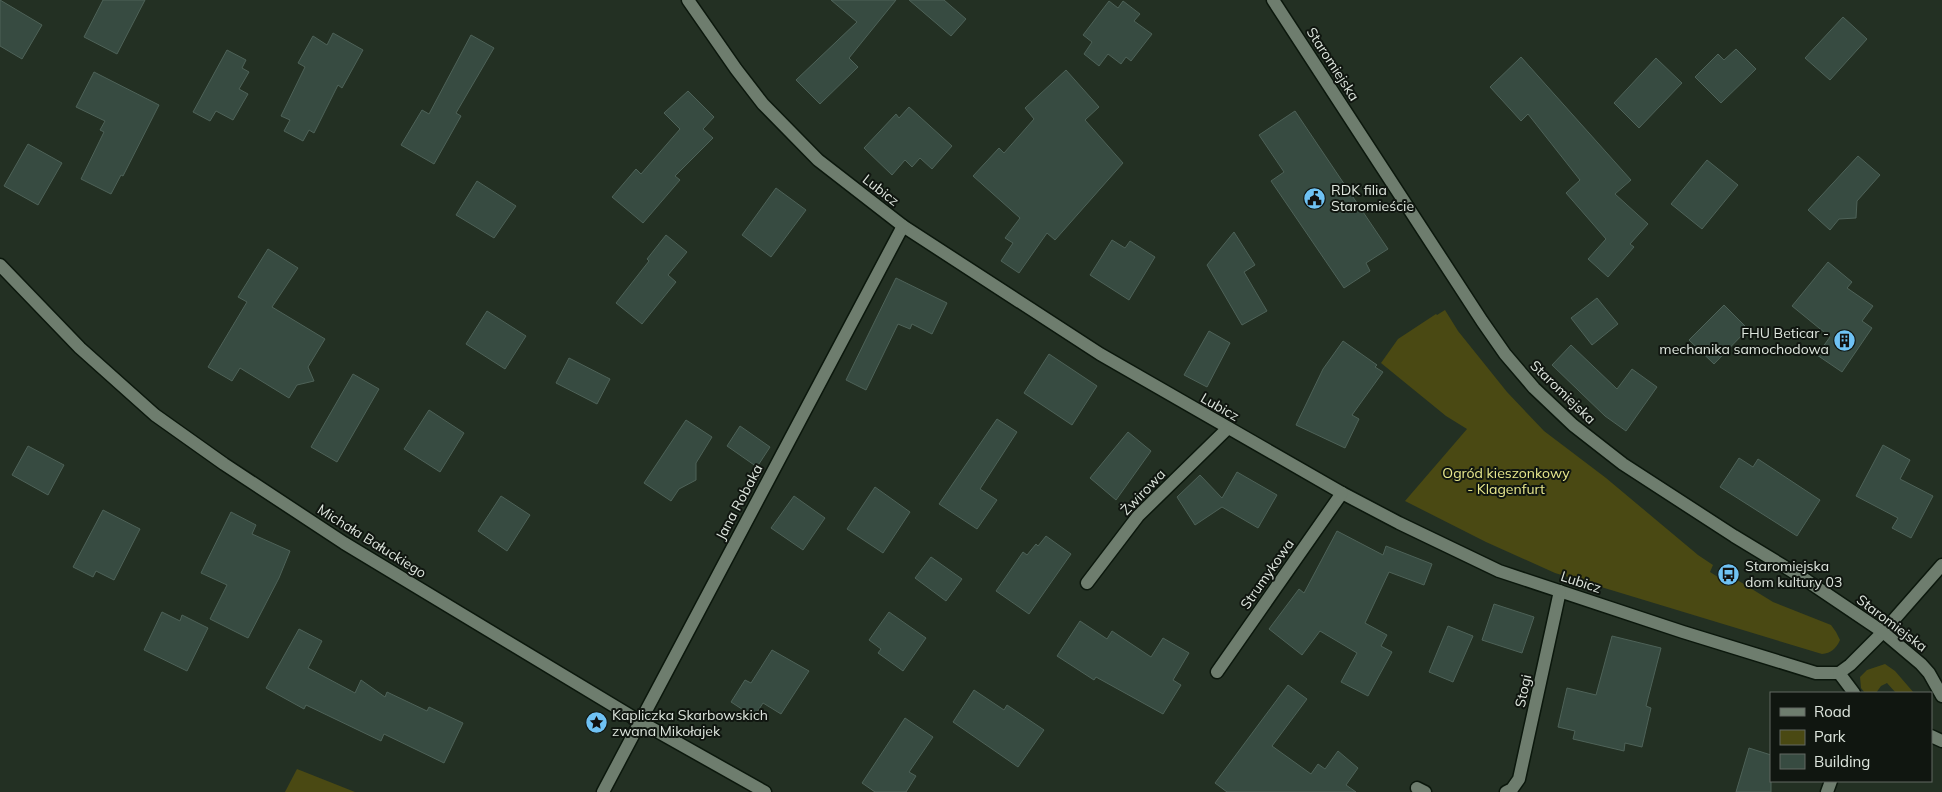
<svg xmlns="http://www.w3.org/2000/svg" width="1942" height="792" font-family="Mulish,sans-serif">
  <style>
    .green { fill: #4a4913 }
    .building { fill: #374b41; stroke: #4e6258 }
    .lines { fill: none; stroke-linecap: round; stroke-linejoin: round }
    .minor-casing { stroke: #0b170c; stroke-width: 15 }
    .minor { stroke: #6e7d6e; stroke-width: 12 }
    .labels { text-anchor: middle; stroke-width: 4; stroke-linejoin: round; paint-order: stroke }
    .street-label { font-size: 14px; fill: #dee6de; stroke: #101610 }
    .poi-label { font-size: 14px; fill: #dee6de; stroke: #101610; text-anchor: start }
    .park-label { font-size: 14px; fill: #e8e88d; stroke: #101610 }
  </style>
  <rect width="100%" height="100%" fill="#233023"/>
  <g class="green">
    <path d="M1445,310L1458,331L1507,392L1544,431L1606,478L1698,555L1713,565L1710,572L1729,584L1734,578L1773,602L1831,625L1836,632L1840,640C1836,649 1831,653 1822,654L1555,573L1486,542L1405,501L1467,429L1446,416L1381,363L1398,339L1436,314L1437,315Z"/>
    <polygon points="1885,664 1895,671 1914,693 1896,693 1887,683 1881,686 1876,693 1865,693 1861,688 1860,677 1867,670"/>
    <polygon points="297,769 355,792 285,792"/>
  </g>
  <g class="building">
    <polygon points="0,0 42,25 22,59 0,46"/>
    <polygon points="103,0 145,0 117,54 84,37"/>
    <polygon points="831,0 896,0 849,58 858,67 820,104 796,80 857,22"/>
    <polygon points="909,0 944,0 966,19 951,36"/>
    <polygon points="1109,1 1118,8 1123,1 1140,14 1134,21 1152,34 1131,61 1126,57 1121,64 1108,54 1099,66 1084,54 1092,42 1083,35"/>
    <polygon points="1843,17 1867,39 1830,80 1805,58"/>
    <polygon points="333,33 363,50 342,88 338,85 314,133 309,130 303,141 284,131 290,120 281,116 305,67 298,63 313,36 327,45"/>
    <polygon points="471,35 494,48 456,113 461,116 434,164 401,145 422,110 429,114"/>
    <polygon points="1736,49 1756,69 1721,103 1695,77 1718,54 1724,60"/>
    <polygon points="227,50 246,60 242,68 249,72 239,89 248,94 233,120 216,111 210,121 193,112"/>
    <polygon points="1521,57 1631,180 1615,194 1648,224 1630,244 1634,247 1608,277 1588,259 1606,239 1566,193 1580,180 1528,114 1521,121 1490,87"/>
    <polygon points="1656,58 1682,83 1639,128 1614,103"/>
    <polygon points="1066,70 1099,107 1085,120 1123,163 1055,240 1047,233 1019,273 1001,261 1013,243 1005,238 1020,218 973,176 999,148 1004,153 1034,119 1025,108"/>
    <polygon points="94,72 159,105 123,176 121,175 111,194 81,179 104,132 100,130 105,121 76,107"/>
    <polygon points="688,91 714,117 703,129 713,138 675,176 680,180 643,223 612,197 636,169 641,174 680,129 664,113"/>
    <polygon points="909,107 952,146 932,169 920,158 912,167 905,160 892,175 864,148 896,114 899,118"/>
    <polygon points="1295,111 1388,249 1366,263 1370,271 1344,288 1271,181 1284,172 1259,135"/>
    <polygon points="28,144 62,163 38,205 4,186"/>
    <polygon points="1858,156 1880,175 1857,201 1856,218 1839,219 1830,230 1808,210"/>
    <polygon points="1707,160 1738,185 1702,229 1671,204"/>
    <polygon points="477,181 516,206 494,238 456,215"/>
    <polygon points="776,188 806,210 771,257 742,235"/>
    <polygon points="1234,232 1255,265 1244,272 1267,311 1242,325 1207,265"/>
    <polygon points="666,235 687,252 668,275 676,282 642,324 616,303 649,261 647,259"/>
    <polygon points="1112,240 1125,248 1130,241 1155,257 1129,300 1090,275"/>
    <polygon points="268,249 298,268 272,307 325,339 308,367 314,381 297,385 289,398 240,368 232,381 208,367 247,302 238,297"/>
    <polygon points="1828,262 1852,282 1847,288 1873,306 1862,321 1872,328 1842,372 1817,355 1830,337 1792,306"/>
    <polygon points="896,278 947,303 932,334 912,324 910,329 898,324 866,390 846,380"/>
    <polygon points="1597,298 1618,324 1592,345 1571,318"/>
    <polygon points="1724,305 1748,329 1714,364 1689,340"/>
    <polygon points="487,311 526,336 505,369 466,344"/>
    <polygon points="1209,331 1230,343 1207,387 1184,375"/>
    <polygon points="1343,341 1377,365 1375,367 1383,372 1352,415 1359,419 1345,448 1296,425 1323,369"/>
    <polygon points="1571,345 1617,389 1632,369 1657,387 1626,431 1605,416 1552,365"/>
    <polygon points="1049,354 1097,386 1072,425 1024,393"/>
    <polygon points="569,358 610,379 597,404 556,383"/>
    <polygon points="353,374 379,389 337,462 311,447"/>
    <polygon points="429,410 464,433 440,472 404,449"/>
    <polygon points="997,419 1017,432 980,489 997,500 977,529 939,504"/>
    <polygon points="686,420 712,437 696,463 696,480 679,489 671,501 644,483"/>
    <polygon points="740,426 770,447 757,467 727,446"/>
    <polygon points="1128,432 1151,451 1116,500 1090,478"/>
    <polygon points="1883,445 1910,460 1900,479 1933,496 1911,538 1892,528 1898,518 1856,496"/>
    <polygon points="28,446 64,465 48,495 12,475"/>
    <polygon points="1739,458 1753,467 1758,459 1820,500 1797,536 1720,487"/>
    <polygon points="1237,472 1277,495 1258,528 1222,507 1195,525 1177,497 1200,475 1222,498"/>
    <polygon points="875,487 910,512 883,553 847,529"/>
    <polygon points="501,496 530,515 507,551 478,531"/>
    <polygon points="794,496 825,518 803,550 771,528"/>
    <polygon points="103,510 140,529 114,580 96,571 93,577 73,567"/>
    <polygon points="231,512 256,525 252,534 290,551 279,578 248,638 210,619 227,585 201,573"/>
    <polygon points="1337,531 1383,555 1386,546 1432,564 1424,585 1389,572 1365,623 1387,635 1381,646 1392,652 1368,696 1341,682 1357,653 1320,631 1302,655 1269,629 1299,589 1304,593"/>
    <polygon points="1046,536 1071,554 1029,614 996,591 1023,552 1027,555 1036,544 1038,546"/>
    <polygon points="931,557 962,579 946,601 915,578"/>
    <polygon points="1494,604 1534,617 1522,653 1482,640"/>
    <polygon points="162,612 180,621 182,615 208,628 187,671 144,650"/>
    <polygon points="889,612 926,638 903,671 878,653 881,649 869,640"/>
    <polygon points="1080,621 1107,639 1112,631 1151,657 1163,638 1189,653 1173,680 1181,685 1163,714 1096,677 1094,680 1057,656"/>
    <polygon points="1448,626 1473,636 1453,682 1429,672"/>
    <polygon points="299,629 322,641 308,668 355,693 361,680 385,697 387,692 427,711 429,707 463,723 444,763 384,734 381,741 306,705 304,709 266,688"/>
    <polygon points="1612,636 1661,648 1646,706 1651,708 1642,747 1625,743 1624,751 1573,739 1575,731 1558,727 1567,688 1596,695"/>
    <polygon points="772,650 809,671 781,714 763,703 754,717 731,702 745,680 751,683"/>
    <polygon points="1288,685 1307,699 1272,746 1311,774 1318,764 1325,769 1338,751 1358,768 1346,785 1356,792 1227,792 1215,783"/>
    <polygon points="974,690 1004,710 1007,705 1044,730 1018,767 953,722"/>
    <polygon points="905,718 933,737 909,772 916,776 906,792 875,792 862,783"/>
    <polygon points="1749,748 1771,755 1771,792 1736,792"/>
  </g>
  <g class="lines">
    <defs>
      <g id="minor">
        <polyline points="688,0 736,69 763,104 818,160 903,226 1100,354 1342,493 1399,523 1499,571 1683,632 1816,673 1839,673 1850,665 1883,632 1942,565"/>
        <polyline points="1273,0 1482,321 1505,354 1534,388 1573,425 1623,464 1734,536 1800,576 1883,632 1921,664 1929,673 1942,696"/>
        <polyline points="0,265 80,348 155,415 224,464 344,543 639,721 765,792"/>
        <polyline points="1087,583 1138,516 1228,428"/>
        <polyline points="1217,672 1342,493"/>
        <polyline points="1839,673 1854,693"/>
        <polyline points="1931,736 1942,741"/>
        <polyline points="1417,788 1425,792"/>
        <polyline points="603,792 903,226"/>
        <polyline points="1506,792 1512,789 1519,779 1560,591"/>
        <polyline points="1827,792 1831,781"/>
      </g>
    </defs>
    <use href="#minor" class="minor-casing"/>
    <use href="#minor" class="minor"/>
  </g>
  <defs>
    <symbol id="civic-disc" viewBox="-11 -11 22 22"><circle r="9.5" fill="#6fc2f4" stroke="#101610"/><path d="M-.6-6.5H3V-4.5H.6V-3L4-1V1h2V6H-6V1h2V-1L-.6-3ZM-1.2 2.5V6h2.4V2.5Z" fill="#111"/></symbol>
    <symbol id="building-disc" viewBox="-11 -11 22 22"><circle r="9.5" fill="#6fc2f4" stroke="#101610"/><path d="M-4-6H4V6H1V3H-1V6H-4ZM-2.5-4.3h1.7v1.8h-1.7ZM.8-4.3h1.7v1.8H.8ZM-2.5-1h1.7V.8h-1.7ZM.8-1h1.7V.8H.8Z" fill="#111"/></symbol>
    <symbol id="bus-disc" viewBox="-11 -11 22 22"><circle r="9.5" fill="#6fc2f4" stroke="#101610"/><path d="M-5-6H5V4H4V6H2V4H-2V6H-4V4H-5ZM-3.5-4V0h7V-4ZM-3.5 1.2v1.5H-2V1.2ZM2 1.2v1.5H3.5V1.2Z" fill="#111"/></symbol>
    <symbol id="sight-disc" viewBox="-11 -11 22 22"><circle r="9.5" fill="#6fc2f4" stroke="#101610"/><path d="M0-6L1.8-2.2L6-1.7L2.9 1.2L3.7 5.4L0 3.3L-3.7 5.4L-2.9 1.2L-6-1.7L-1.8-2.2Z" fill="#111"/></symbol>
  </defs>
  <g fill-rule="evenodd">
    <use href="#civic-disc" x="1302" y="186" width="25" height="25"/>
    <use href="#building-disc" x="1832" y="328" width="25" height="25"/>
    <use href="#bus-disc" x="1716" y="562" width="25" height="25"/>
    <use href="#sight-disc" x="584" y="710" width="25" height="25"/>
  </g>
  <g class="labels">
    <g class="street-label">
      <text transform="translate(1333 64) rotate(57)" y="5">Staromiejska</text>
      <text transform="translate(881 190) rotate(38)" y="5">Lubicz</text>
      <text transform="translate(1563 392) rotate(44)" y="5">Staromiejska</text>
      <text transform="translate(1220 407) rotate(30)" y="5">Lubicz</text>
      <text transform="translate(1143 492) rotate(-46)" y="5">Żwirowa</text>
      <text transform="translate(739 502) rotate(-62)" y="5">Jana Robaka</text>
      <text transform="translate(372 541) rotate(32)" y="5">Michała Bałuckiego</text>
      <text transform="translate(1267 574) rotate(-55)" y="5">Strumykowa</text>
      <text transform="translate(1581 582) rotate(18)" y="5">Lubicz</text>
      <text transform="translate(1892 623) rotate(37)" y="5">Staromiejska</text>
      <text transform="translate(1523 691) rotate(-78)" y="5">Stogi</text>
    </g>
    <g class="poi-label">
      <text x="1331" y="195">RDK filia<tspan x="1331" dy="16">Staromieście</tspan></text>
      <text x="1829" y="338" text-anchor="end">FHU Beticar -<tspan x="1829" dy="16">mechanika samochodowa</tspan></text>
      <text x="1745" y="571">Staromiejska<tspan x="1745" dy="16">dom kultury 03</tspan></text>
      <text x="612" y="720">Kapliczka Skarbowskich<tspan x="612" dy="16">zwana Mikołajek</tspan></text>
    </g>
    <g class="park-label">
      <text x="1506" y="478">Ogród kieszonkowy<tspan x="1506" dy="16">- Klagenfurt</tspan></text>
    </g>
  </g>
  <rect x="1770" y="692" width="162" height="90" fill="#101610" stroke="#626962"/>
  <rect x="1780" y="708" width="25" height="8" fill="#6e7d6e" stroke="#626962"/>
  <text x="1814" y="717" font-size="15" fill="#dee6de">Road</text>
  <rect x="1780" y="730" width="25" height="15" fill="#4a4913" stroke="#626962"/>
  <text x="1814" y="742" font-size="15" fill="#dee6de">Park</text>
  <rect x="1780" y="754" width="25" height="15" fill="#374b41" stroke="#626962"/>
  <text x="1814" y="767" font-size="15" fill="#dee6de">Building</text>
</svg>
